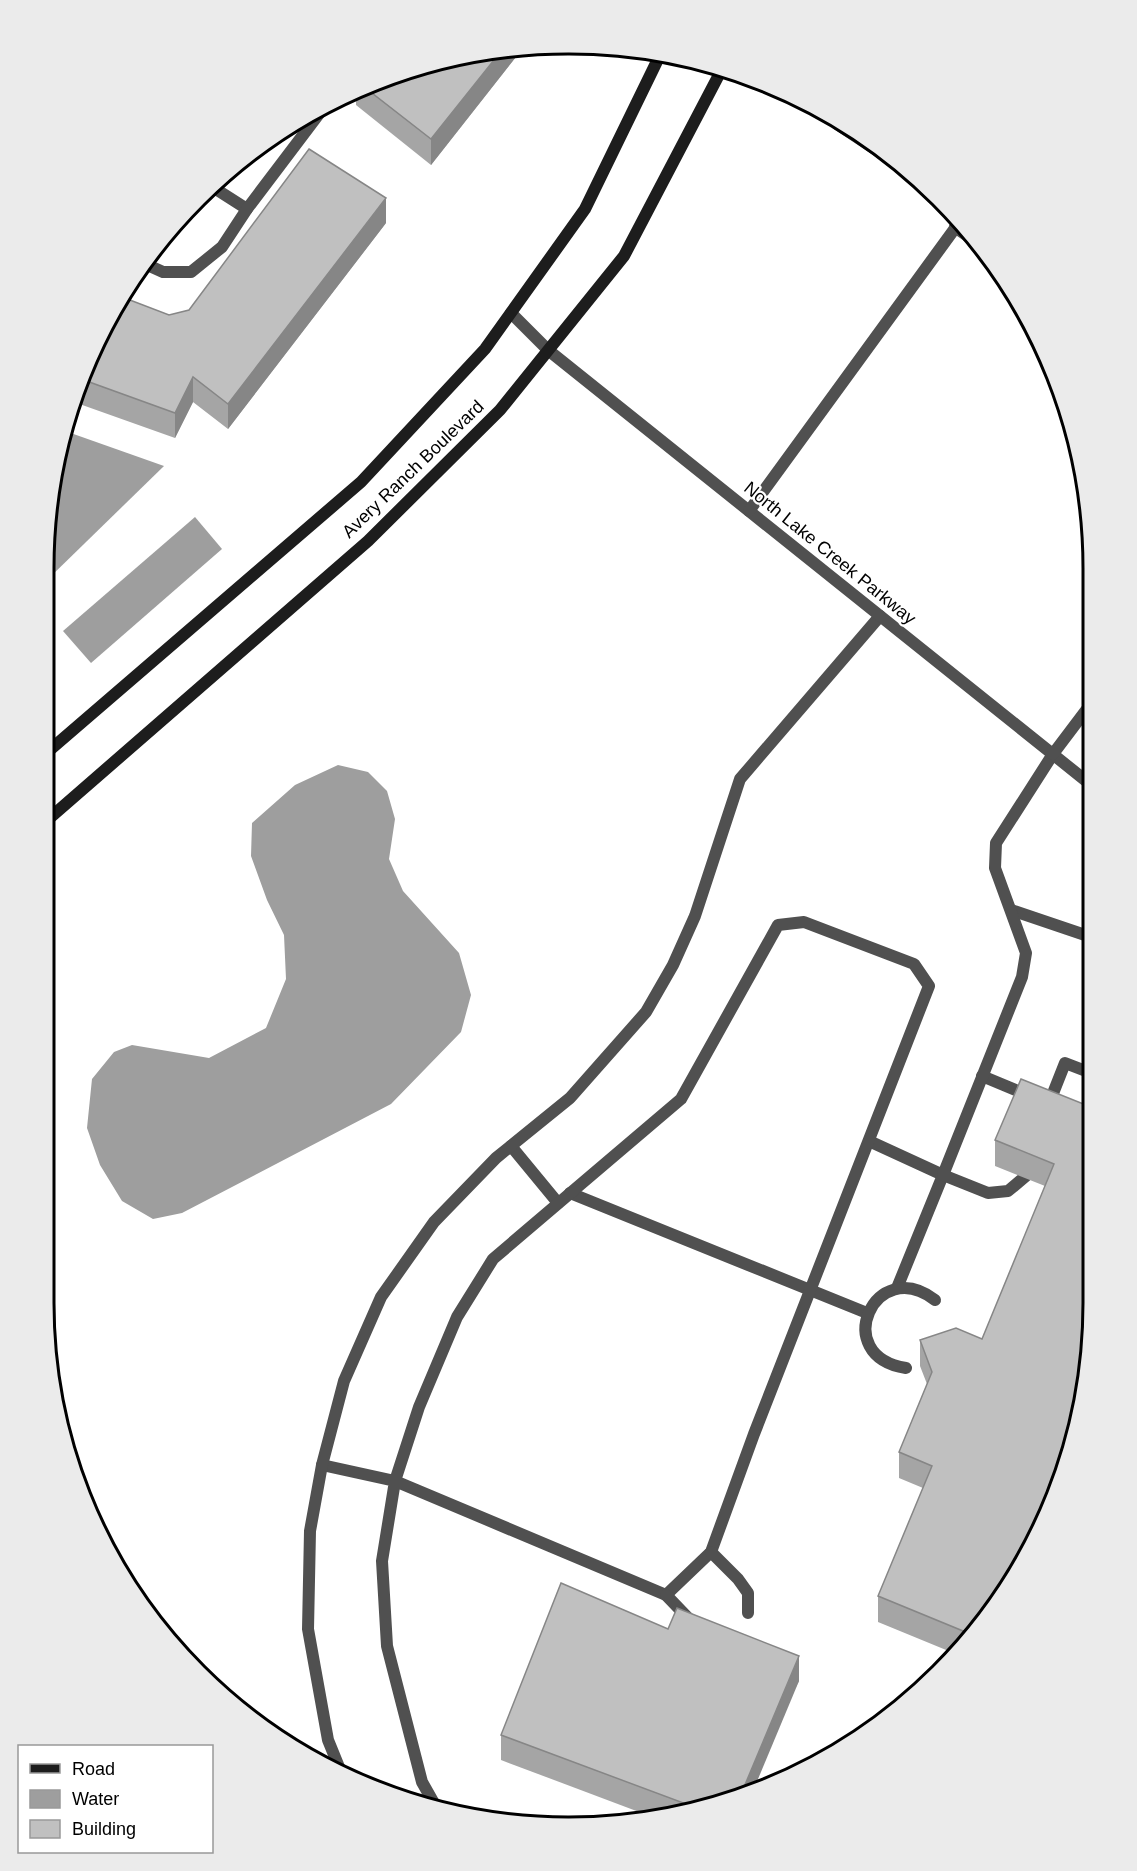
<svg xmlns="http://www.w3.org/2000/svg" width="1137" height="1871" font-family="Arial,sans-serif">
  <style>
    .water { fill: #9e9e9e }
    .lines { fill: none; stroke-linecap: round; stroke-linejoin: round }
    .lane { stroke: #505050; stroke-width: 12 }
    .street { stroke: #505050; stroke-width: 12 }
    .secondary { stroke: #1d1d1d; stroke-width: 12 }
    .wall { fill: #a5a5a5 }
    .shaded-wall { fill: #868686 }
    .building { fill: #c0c0c0; stroke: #868686; stroke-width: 1.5 }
    .labels { text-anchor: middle; stroke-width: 4.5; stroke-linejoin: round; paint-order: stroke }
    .street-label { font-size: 18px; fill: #000; stroke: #fff }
    .rim { fill: none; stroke: #000; stroke-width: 3 }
  </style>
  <rect width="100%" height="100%" fill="#fff"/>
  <g class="water">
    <polygon points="65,431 164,466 45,582 45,534"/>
    <polygon points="195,517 222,549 91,663 63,631"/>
    <polygon points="338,765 368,772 387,791 395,819 389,859 403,891 459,953 471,995 461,1032 391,1104 182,1213 153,1219 122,1201 100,1165 87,1128 92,1079 114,1052 132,1045 209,1058 266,1028 286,979 284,935 267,900 251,856 252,823 295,785"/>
  </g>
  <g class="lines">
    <g class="lane">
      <polyline points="211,186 247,209"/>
      <polyline points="143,263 163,272 191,272 222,247 247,209 325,106"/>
      <polyline points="1011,910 1091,937"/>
      <polyline points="982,1076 1030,1096"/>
      <polyline points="1048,1106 1065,1063 1091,1073"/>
      <polyline points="869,1141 943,1175 897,1288"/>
      <polyline points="511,1146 558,1203"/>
      <polyline points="1026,1176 1008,1191 988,1193 943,1175 1022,977 1026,953 995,868 996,843 1053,754"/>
      <polyline points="570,1193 867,1313"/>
      <path d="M906,1368C829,1356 875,1254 935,1300"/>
      <polyline points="322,1465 395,1481 419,1407 457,1317 493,1259 681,1099 778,925 804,922 914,964 929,986 754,1434 711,1552 666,1595 395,1481 382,1561 387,1646 422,1782 435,1805"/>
      <polyline points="711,1552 738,1579 748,1593 748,1613"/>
      <polyline points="666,1595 690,1620"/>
      <polyline points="339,1767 328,1740 308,1629 310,1531 322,1465 344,1381 381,1297 434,1222 496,1158 570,1098 646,1012 673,965 695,916 740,779 880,616"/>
    </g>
    <g class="street">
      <polyline points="837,124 893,161"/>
      <polyline points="955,227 979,244"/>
      <polyline points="511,313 548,350 1090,784"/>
      <polyline points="749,511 961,220"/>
      <polyline points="1053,754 1090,705"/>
    </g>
    <g class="secondary">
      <polyline points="44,755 361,482 485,349 585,209 661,53"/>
      <polyline points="44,823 368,541 500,410 624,256 722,69"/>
    </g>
  </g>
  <g class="wall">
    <polygon points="523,48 431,165 356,105 356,90 368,83 466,54"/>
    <polygon points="386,223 228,429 193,402 175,438 71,401 122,297 169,315 189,310"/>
    <polygon points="1091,1107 1005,1594 951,1652 878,1622 878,1596 923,1488 899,1478 899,1452 927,1384 920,1366 920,1340 982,1339 1045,1186 995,1166 995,1140"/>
    <polygon points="668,1629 799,1681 737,1800 647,1815 501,1760 501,1735"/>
  </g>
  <g class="shaded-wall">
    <polygon points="523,48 431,165 431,139 502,50"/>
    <polygon points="386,198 386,223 228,429 228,404"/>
    <polygon points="193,377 193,402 175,438 175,413"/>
    <polygon points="799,1656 799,1681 753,1791 739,1799"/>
  </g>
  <g class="building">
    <polygon points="502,50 431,139 363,86 368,83 466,54"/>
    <polygon points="309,149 386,198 228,404 193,377 175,413 81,379 122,297 169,315 189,310"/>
    <polygon points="1021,1079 1091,1107 1092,1337 1066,1472 1005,1594 968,1633 878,1596 932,1466 899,1452 932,1372 920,1340 956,1328 982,1339 1054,1164 995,1140"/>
    <polygon points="561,1583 668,1629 677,1608 799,1656 739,1799 694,1807 501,1735"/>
  </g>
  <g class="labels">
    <g class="street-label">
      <text transform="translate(413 469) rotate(-44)" y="6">Avery Ranch Boulevard</text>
      <text transform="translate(830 553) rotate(39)" y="6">North Lake Creek Parkway</text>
    </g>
  </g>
  <path d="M0 0H1137V1871H0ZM568 54H569A514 514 0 0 1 1083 568V1303A514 514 0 0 1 569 1817H568A514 514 0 0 1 54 1303V568A514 514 0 0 1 568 54Z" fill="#ebebeb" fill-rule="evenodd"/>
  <path class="rim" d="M568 54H569A514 514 0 0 1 1083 568V1303A514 514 0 0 1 569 1817H568A514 514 0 0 1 54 1303V568A514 514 0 0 1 568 54Z"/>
  <rect x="18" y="1745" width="195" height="108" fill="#ffffff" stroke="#999999" stroke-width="1.5"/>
  <rect x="30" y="1764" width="30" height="9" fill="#1d1d1d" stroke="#999999" stroke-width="1.5"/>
  <text x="72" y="1775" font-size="18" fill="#000000">Road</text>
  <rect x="30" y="1790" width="30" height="18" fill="#9e9e9e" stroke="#999999" stroke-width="1.5"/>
  <text x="72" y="1805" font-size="18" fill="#000000">Water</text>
  <rect x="30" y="1820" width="30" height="18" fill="#c0c0c0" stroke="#999999" stroke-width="1.5"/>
  <text x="72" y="1835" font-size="18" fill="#000000">Building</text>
</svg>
